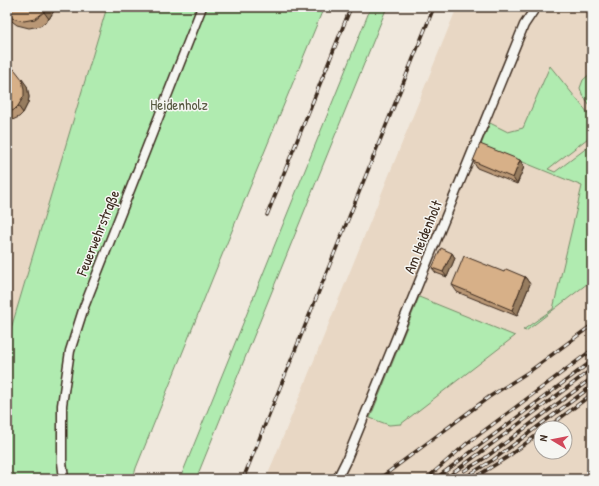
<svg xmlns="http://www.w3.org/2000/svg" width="599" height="486" font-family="'Patrick Hand',sans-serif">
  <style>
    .built { fill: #e8d7c4; fill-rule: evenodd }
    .green { fill: #b0ebb0; stroke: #768a67 }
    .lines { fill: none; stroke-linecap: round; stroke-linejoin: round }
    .minor-casing { stroke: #3b2a1e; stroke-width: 11 }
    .minor { stroke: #f6f6f2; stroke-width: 8 }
    .rail-casing { stroke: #3b2a1e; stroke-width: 3.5 }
    .rail { stroke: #f6f6f2; stroke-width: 2; stroke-dasharray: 6; stroke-linecap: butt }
    .wall { fill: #b99775; stroke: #3b2a1e }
    .shaded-wall { fill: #967b5f; stroke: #3b2a1e }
    .building { fill: #d7b088; stroke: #3b2a1e }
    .labels { text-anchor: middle; stroke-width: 3; stroke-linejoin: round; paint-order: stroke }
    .park-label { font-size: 15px; fill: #585a42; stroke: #f6f6f2 }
    .street-label { font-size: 15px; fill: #3b2a1e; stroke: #f6f6f2 }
  </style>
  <rect width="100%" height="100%" fill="#f0e8dd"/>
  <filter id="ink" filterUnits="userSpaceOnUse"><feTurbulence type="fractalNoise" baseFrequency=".025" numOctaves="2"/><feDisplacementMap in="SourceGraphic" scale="8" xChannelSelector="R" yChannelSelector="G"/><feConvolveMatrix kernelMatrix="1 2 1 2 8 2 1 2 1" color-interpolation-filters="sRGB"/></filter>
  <g filter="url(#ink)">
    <g class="built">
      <polygon points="7,7 107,7 7,342"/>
      <polygon points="457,7 530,7 520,22 443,211 343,460 333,479 266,479"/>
      <path d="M542,7H592V479H341L356,446L448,225L526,31L536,15ZM541,428H565V452H541Z"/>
    </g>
    <g class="green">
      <polygon points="107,7 324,7 213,277 136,468 133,479 7,479 7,342"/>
      <polygon points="371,7 387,7 196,479 180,479"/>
      <polygon points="550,66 592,118 592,135 548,169 555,172 592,144 592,280 526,331 523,330 553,309 582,186 481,145 490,123 508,132 523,128"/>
      <polygon points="592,72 592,108 582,94 580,88 583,80"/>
      <polygon points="419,297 515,336 401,424 389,425 370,418"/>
    </g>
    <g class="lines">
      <defs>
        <g id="minor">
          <polyline points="64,479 62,462 62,405 70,351 84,307 202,7"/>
          <polyline points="337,479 346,461 524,25 536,7"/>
        </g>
      </defs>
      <use href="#minor" class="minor-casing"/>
      <use href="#minor" class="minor"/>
      <defs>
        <g id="rail">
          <polyline points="267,215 351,7"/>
          <polyline points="547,428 592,394"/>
          <polyline points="464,471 485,458 592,378"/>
          <polyline points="477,476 506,458 541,432"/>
          <polyline points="243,479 434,7"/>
          <polyline points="379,479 489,397 530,371 592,325"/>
          <polyline points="426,479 465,445 592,350"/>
          <polyline points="435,479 592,361"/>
          <polyline points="445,479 592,369"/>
          <polyline points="462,479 493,460 592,386"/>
        </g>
      </defs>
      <use href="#rail" class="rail-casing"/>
      <use href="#rail" class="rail"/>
    </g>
    <g class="wall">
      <polygon points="7,7 55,7 55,9 49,19 40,26 29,28 17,25 13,22 7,16"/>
      <polygon points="7,65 27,86 29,97 28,103 23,113 19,117 8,122 7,122"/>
      <polygon points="520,160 524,167 517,184 477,168 473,161"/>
      <polygon points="452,253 455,258 447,277 436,273 432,268"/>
      <polygon points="504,272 525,277 530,284 517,316 457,292 452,285"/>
    </g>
    <g class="shaded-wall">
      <polygon points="47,7 55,7 55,9 49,19 44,12"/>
      <polygon points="22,79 27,86 29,97 28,103 23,113 18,106"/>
      <polygon points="520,160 524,167 517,184 513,178"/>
      <polygon points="452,253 455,258 447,277 443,272"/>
      <polygon points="525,277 530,284 517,316 512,310"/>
    </g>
    <g class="building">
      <polygon points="7,7 47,7 44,12 35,19 24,21 12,18 8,15 7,14"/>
      <polygon points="7,65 15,70 22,79 24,90 24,96 18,106 14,110 7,113"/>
      <polygon points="480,144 520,160 513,178 473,161"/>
      <polygon points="441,248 452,253 443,272 432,268"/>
      <polygon points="464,256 504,272 506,269 525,277 512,310 452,285"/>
      <polygon points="592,425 592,431 589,427"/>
    </g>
  </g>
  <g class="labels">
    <g class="park-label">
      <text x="179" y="110">Heidenholz</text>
    </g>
    <g class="street-label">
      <text transform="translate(98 233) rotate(-68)" y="5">Feuerwehrstraße</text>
      <text transform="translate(423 237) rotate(-68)" y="5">Am Heidenholt</text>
    </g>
  </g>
  <rect width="599" height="486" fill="none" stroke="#f6f6f2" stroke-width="24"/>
  <rect x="12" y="12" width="575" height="462" fill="none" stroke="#3b2a1e" stroke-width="1.5" filter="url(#ink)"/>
  <g transform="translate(553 440) rotate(280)"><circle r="19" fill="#f6f6f2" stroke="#aba49d"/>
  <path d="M0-3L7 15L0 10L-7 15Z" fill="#d1495b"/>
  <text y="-6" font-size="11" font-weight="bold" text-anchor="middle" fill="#3b2a1e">N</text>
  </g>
</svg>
